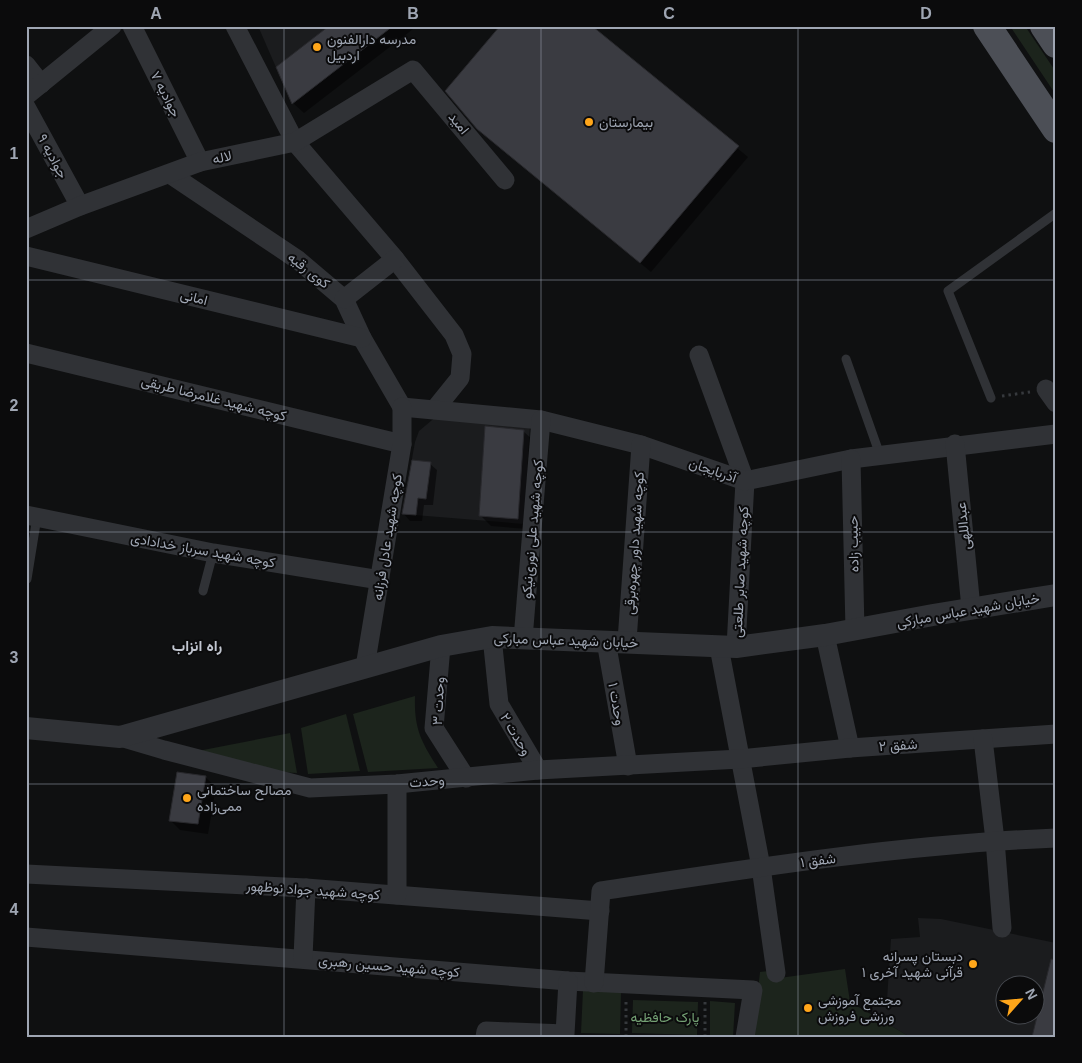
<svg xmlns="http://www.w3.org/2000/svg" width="1082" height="1063" font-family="Helvetica,Vazirmatn,sans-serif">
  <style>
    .built { fill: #1b1c1e; fill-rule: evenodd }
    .green { fill: #1c241c }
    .shadow { fill: #0007 }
    .building { fill: #3a3b41; stroke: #29292d }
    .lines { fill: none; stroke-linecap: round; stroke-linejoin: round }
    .path { stroke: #36393d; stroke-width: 3; stroke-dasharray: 2.5 4; stroke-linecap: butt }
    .service { stroke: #303236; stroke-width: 9 }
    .minor { stroke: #303236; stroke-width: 19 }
    .tertiary { stroke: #303236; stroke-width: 22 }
    .primary { stroke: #4c4f56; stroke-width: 28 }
    .grid { fill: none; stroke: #9fa6b3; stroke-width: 1; stroke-opacity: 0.55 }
    .poi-dot { fill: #ffa61a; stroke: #0b0b0c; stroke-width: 2 }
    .labels { text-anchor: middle; stroke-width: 4; stroke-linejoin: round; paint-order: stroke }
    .poi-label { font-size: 14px; fill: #9fa6b3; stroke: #0b0b0c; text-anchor: start }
    .street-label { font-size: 14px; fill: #9fa6b3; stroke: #0b0b0c }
    .park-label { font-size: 14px; fill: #74a174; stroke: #0b0b0c }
    .neighbourhood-label { font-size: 15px; font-weight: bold; fill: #c0c5cf; stroke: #0b0b0c }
    .neatline { fill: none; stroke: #9fa6b3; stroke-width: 2 }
    .grid-label { font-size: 16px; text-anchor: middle; font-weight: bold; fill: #9fa6b3 }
  </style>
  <rect width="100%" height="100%" fill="#0f1011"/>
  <g class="built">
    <polygon points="258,26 393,26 292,104"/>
    <polygon points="438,415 530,425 524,524 402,514 415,442 419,431"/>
    <path d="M918,918L941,919L1056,943V1037H910L872,1015L873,1000H887L891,939L920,937ZM1004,986H1034V1016H1004Z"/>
  </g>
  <g class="green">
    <polygon points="1010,26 1025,26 1056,72 1056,95"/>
    <path d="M415,696C414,729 421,741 438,768L368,772L353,714Z"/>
    <polygon points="346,714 360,771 308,774 301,728"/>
    <polygon points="290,733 297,773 280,772 198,751"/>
    <polygon points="845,969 850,1002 910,1037 753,1037 760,972 769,971 772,979"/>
    <polygon points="583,990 621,992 620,1034 581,1033"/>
    <polygon points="633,1000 698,1002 697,1035 632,1033"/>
    <polygon points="710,1001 735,1003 733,1037 710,1037"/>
  </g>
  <g class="shadow">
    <polygon points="331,26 417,26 304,113 293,103 278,68"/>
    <polygon points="590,26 748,157 651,272 478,128"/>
    <polygon points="523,431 534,441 527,529 491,526 481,516"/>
    <polygon points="430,464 437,470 433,505 424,505 422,521 410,521 404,514"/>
    <polygon points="205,777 216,787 208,834 180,830 170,820"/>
  </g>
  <g class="building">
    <polygon points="329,26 393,26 292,104 276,67"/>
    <polygon points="500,26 592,26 739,146 640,263 477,129 445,91"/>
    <polygon points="485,426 524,430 518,519 479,516"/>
    <polygon points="412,460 431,462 426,499 418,498 416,515 402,514"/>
    <polygon points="177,772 206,776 198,824 169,821"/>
    <polygon points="1051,959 1056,960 1056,1037 1032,1037"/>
  </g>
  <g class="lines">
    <g class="path">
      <polyline points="1002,396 1030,392"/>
      <polyline points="705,1002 705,1037"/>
      <polyline points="626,1037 626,1000"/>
    </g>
    <g class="service">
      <polyline points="846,359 880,455"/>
      <polyline points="991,398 948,291 1056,213"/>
      <polyline points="27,579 37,517"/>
      <polyline points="203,591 213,553"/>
    </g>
    <g class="minor">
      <polyline points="132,26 200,162"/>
      <polyline points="235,26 295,142 395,259 454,335 462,354 460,378 435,409"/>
      <polyline points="26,65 41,84"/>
      <polyline points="26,96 112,26"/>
      <polyline points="26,107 80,206"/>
      <polyline points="170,174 298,260 344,299 362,338 402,407"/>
      <polyline points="26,229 80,206 200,162 295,142 413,70 505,180"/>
      <polyline points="26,256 362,338"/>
      <polyline points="344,299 395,259"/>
      <polyline points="26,353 402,444"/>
      <polyline points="699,355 745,481 736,647"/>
      <polyline points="1046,389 1056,403"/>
      <polyline points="402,407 541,420 641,445 745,481 851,459 1056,434"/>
      <polyline points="955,444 971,608"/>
      <polyline points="851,459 855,630"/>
      <polyline points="26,515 213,553 380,580"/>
      <polyline points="825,635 850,748"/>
      <polyline points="492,637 499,704 538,770"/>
      <polyline points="523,639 541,420"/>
      <polyline points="606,641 628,766"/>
      <polyline points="627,641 641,445"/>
      <polyline points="441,646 434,728 466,778"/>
      <polyline points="719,647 761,867 776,973"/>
      <polyline points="365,667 402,444 402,407"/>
      <polyline points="120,737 164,750 310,788 397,784 538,770 740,759 850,748 1056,734"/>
      <polyline points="983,739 995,840 1002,928"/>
      <polyline points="26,874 306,888 600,911"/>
      <polyline points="397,895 397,784"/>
      <polyline points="26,937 568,981 753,990 745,1037"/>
      <polyline points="303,958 306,888"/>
      <path d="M594,983L601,891C752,868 904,844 1056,838"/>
      <polyline points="485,1037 486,1031 565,1034 568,981"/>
    </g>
    <polyline class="tertiary" points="26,728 120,737 441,646 492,637 736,647 825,635 933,615 1056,595"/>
    <g class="primary">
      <polyline points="987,26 1056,129"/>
      <polyline points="1044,26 1056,44"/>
    </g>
  </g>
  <path class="grid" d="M284,26V1037M541,26V1037M798,26V1037M26,280H1056M26,532H1056M26,784H1056"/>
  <g class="poi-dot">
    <circle cx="317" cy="47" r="5"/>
    <circle cx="589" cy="122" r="5"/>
    <circle cx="187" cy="798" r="5"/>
    <circle cx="973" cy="964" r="5"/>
    <circle cx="808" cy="1008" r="5"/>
  </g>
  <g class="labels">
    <g class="poi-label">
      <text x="327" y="44">مدرسه دارالفنون<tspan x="327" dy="16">اردبیل</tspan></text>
      <text x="599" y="127">بیمارستان</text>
      <text x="197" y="795">مصالح ساختمانی<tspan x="197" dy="16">ممی‌زاده</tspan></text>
      <text x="963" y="961" text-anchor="end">دبستان پسرانه<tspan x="963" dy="16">قرآنی شهید آخری ۱</tspan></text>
      <text x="818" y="1005">مجتمع آموزشی<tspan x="818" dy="16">ورزشی فروزش</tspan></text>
    </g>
    <g class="street-label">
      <text transform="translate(166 94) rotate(63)" y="5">جوادیه ۷</text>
      <text transform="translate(459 123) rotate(51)" y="5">امید</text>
      <text transform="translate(53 156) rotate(62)" y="5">جوادیه ۹</text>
      <text transform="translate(222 157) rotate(-12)" y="5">لاله</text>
      <text transform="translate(309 270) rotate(38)" y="5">کوی رقیه</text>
      <text transform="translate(194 297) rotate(14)" y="5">امانی</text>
      <text transform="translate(214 398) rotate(14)" y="5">کوچه شهید غلامرضا طریقی</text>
      <text transform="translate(713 470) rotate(19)" y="5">آذربایجان</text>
      <text transform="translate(963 526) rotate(-96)" y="5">عبداللهی</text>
      <text transform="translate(532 529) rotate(-85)" y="5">کوچه شهید علی نوری‌نیکو</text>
      <text transform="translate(387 537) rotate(-81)" y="5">کوچه شهید عادل فرزانه</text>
      <text transform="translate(634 543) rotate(-86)" y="5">کوچه شهید داور چهره‌برقی</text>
      <text transform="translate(853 544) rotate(-91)" y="5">حبیب زاده</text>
      <text transform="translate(203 550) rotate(10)" y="5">کوچه شهید سرباز خدادادی</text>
      <text transform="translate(740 572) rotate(-87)" y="5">کوچه شهید صابر طلعتی</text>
      <text transform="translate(968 610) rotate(-10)" y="5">خیابان شهید عباس مبارکی</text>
      <text transform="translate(566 640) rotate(2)" y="5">خیابان شهید عباس مبارکی</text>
      <text transform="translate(438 701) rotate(-87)" y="5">وحدت ۳</text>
      <text transform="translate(617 704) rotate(80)" y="5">وحدت ۱</text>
      <text transform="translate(516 734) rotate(59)" y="5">وحدت ۲</text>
      <text transform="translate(898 745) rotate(-4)" y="5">شفق ۲</text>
      <text transform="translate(427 781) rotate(-5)" y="5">وحدت</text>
      <text transform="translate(818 860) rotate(-7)" y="5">شفق ۱</text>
      <text transform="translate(313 890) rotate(4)" y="5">کوچه شهید جواد نوظهور</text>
      <text transform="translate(389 966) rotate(5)" y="5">کوچه شهید حسین رهبری</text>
    </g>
    <g class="park-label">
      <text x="665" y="1022">پارک حافظیه</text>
    </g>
    <g class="neighbourhood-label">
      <text x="197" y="651">راه انزاب</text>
    </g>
  </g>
  <rect width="1082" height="1063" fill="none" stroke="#0b0b0c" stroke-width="55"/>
  <g transform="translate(1020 1000) rotate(63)"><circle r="24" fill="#0b0b0c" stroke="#46494f"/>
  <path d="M0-4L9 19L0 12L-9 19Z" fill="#ffa61a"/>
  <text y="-8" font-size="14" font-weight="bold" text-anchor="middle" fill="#9fa6b3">N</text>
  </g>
  <rect x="28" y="28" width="1026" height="1008" class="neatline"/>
  <g class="grid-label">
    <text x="156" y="19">A</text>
    <text x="413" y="19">B</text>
    <text x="669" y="19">C</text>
    <text x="926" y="19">D</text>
    <text x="14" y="159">1</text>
    <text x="14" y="411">2</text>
    <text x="14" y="663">3</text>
    <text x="14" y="915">4</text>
  </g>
</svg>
